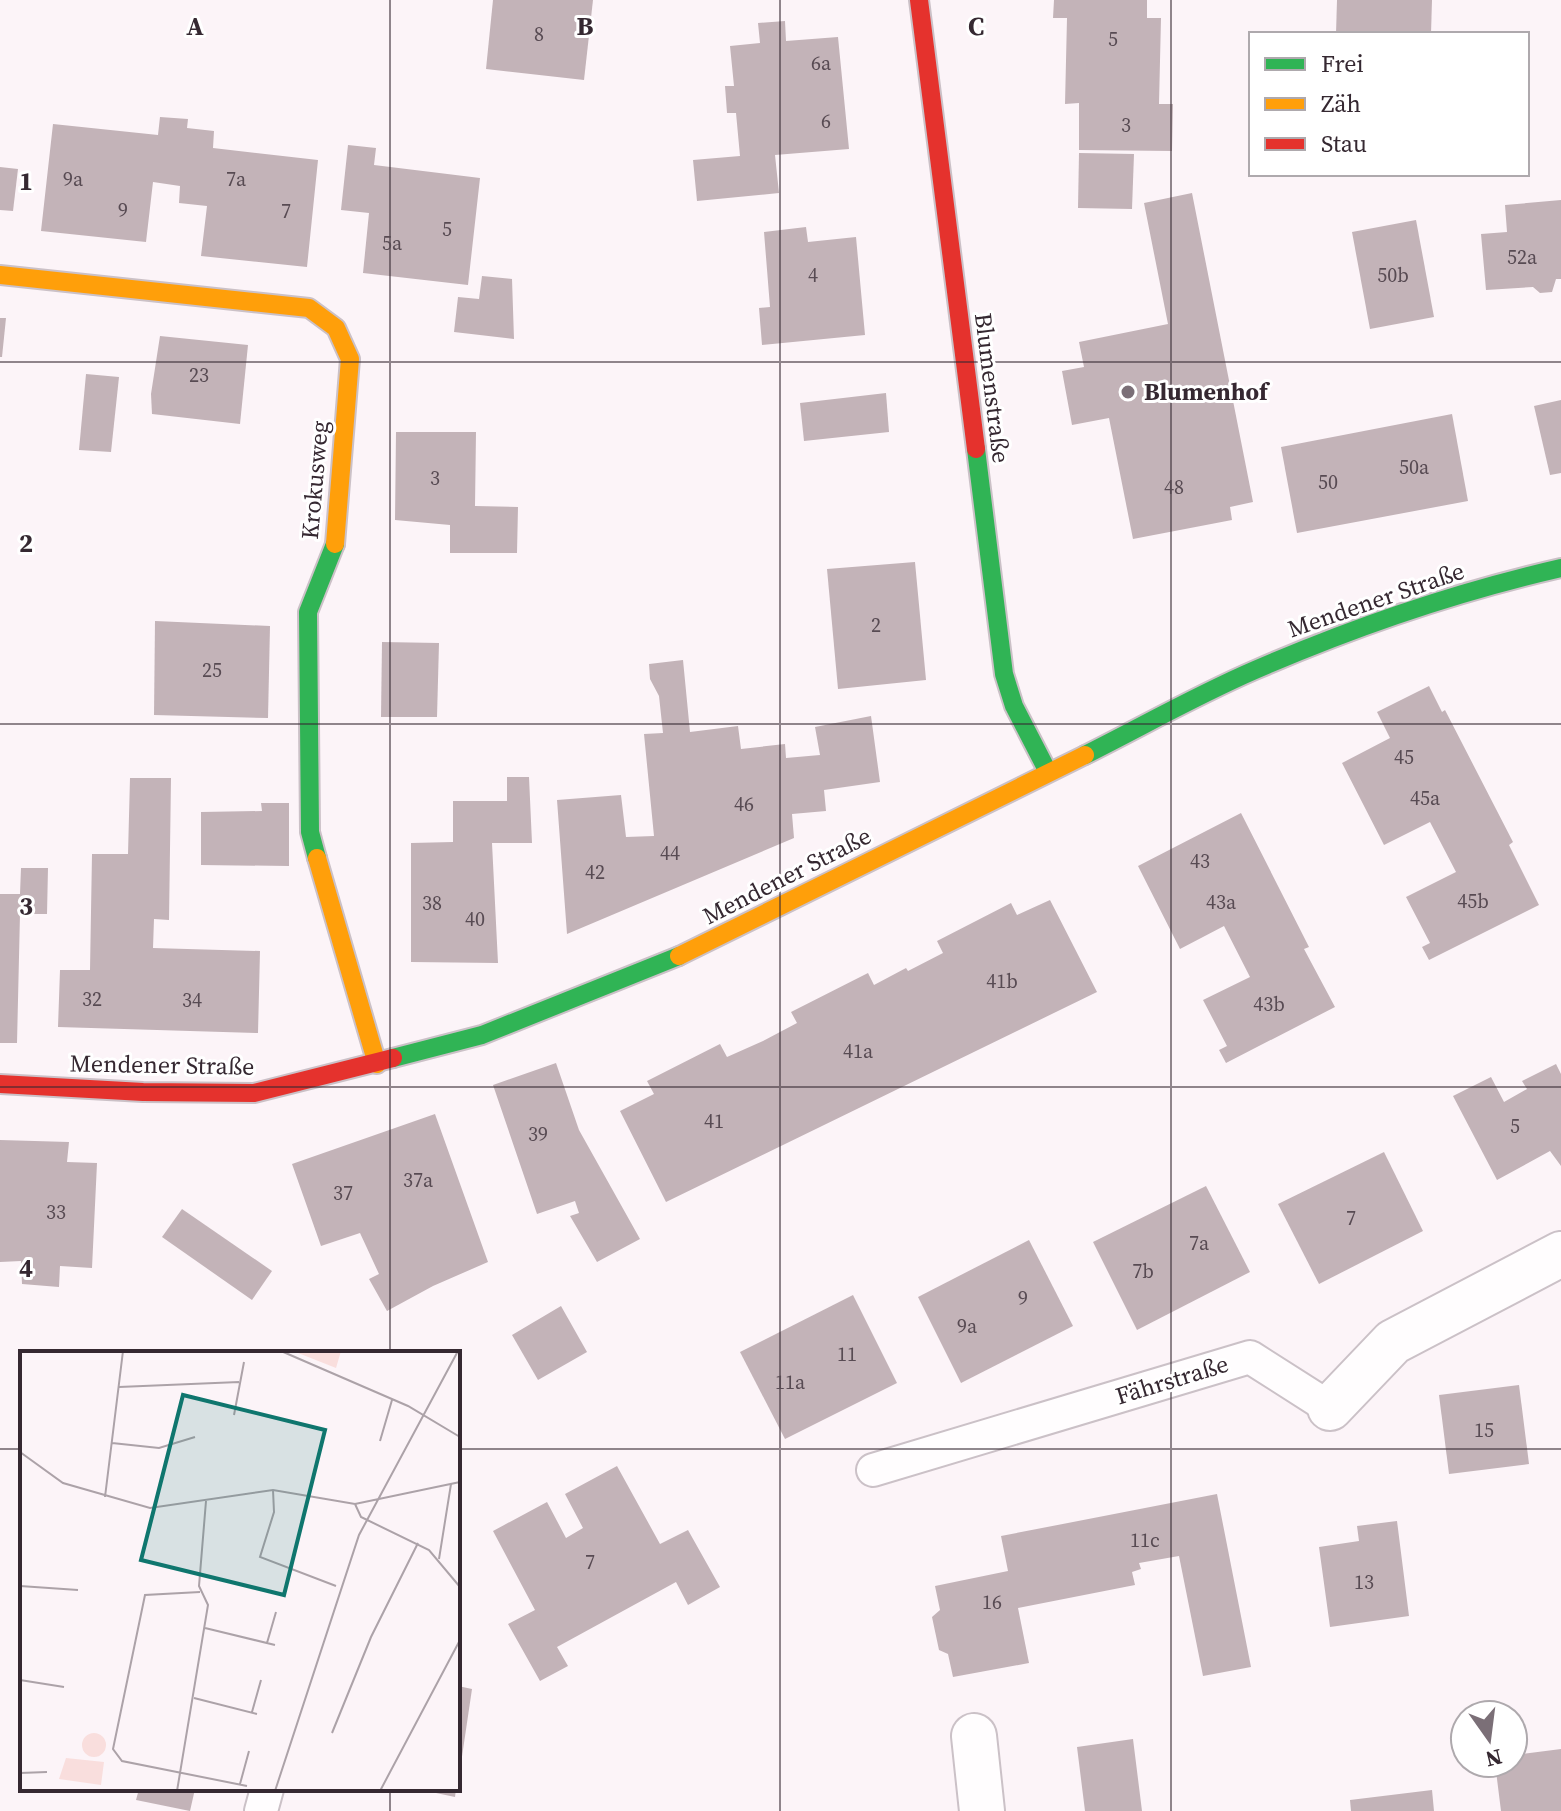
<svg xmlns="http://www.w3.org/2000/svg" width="1561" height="1811" font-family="'Source Serif 4',serif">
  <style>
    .building { fill: #c3b3b8 }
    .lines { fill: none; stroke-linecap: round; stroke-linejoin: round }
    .lane-casing { stroke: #cbc1c7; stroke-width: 36 }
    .street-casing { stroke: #cbc1c7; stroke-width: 48 }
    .fast-casing { stroke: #cbc1c7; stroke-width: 22 }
    .slow-casing { stroke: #cbc1c7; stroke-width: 22 }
    .jam-casing { stroke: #cbc1c7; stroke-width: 22 }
    .lane { stroke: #fffdfe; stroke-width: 32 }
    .street { stroke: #fffdfe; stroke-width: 44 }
    .fast { stroke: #30b455; stroke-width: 18 }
    .slow { stroke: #ff9f0a; stroke-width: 18 }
    .jam { stroke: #e5322d; stroke-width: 18 }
    .grid { fill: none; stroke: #352831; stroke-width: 2; stroke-opacity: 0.55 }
    .poi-dot { fill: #7b6f77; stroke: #fff; stroke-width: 3 }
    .labels { text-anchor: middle; stroke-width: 6; stroke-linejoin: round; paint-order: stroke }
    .number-label { font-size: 20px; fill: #584b53 }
    .street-label { font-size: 24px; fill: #352831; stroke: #fff }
    .poi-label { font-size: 24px; font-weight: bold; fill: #352831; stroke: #fff; text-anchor: start }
    .inset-road { fill: none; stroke: #aca2a8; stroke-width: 2 }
    .view { fill: #0f766e; fill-opacity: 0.15; stroke: #0f766e; stroke-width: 4 }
    .inset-edge { fill: none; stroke: #352831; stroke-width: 4 }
    .grid-label { font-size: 26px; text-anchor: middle; font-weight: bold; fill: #352831; stroke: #fff; stroke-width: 6; stroke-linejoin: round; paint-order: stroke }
  </style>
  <rect width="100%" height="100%" fill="#fcf4f8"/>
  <g class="building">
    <polygon points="493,0 593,0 584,80 486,69"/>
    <polygon points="1054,0 1147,0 1147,18 1161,18 1159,104 1173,104 1172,151 1079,150 1079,103 1065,104 1067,18 1053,18"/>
    <polygon points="1337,0 1432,0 1431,34 1336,34"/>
    <polygon points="785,21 786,41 838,37 849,149 775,155 779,193 697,201 693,160 740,156 736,113 727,113 725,86 734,86 730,46 760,43 758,23"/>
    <polygon points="160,117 188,119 187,128 214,131 213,148 318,160 307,267 201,256 207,206 179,203 180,186 153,182 146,242 41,231 53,124 158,135"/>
    <polygon points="348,145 376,148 374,165 480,178 468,285 363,273 369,213 341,210"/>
    <polygon points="1079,153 1134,154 1132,209 1078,208"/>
    <polygon points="0,167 18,169 13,211 0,210"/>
    <polygon points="1192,193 1253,502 1230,507 1232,520 1133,539 1109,418 1072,425 1062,371 1084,367 1079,342 1168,324 1144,203"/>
    <polygon points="1561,200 1561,279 1556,279 1552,292 1540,293 1533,287 1486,290 1481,234 1507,232 1505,205"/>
    <polygon points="1416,220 1434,317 1370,329 1352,232"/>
    <polygon points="806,227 808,242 856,237 865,335 762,345 759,308 770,307 764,232"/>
    <polygon points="482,276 512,279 514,339 454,332 458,297 479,299"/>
    <polygon points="0,318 6,318 2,357 0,357"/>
    <polygon points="160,336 248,345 240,424 152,414 151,394"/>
    <polygon points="86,374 119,377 111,452 79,450"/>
    <polygon points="886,393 889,432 804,441 800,403"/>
    <polygon points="1561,400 1561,473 1550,475 1534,406"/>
    <polygon points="1452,414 1468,501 1297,533 1281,447"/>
    <polygon points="396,432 476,432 475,506 518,507 517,553 450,553 450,525 395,520"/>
    <polygon points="915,562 926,680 838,689 827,569"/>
    <polygon points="155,621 270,626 268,718 154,715"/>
    <polygon points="382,642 439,643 437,717 381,717"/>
    <polygon points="683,660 690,732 738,726 741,749 785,744 786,758 820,755 815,727 871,716 880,782 824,790 826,811 792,814 794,838 567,934 557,800 621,795 626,837 654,836 644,734 663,733 659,696 650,679 649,664"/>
    <polygon points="1429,686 1442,712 1445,710 1513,842 1509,845 1539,905 1429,960 1422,947 1430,943 1406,897 1456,872 1430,822 1384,845 1342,763 1390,738 1377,712"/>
    <polygon points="507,777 529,777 532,843 492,843 498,963 411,962 411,843 453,842 453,801 507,801"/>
    <polygon points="130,778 171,778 169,920 154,919 153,948 260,951 258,1033 58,1027 60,970 90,970 92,854 128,854"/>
    <polygon points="261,803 289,803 289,866 201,865 201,812 262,811"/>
    <polygon points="1241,813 1309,947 1304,949 1335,1007 1226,1063 1219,1050 1227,1046 1203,1000 1250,977 1224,926 1180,949 1138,866"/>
    <polygon points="21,868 48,868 47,914 20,914 17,1043 0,1043 0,894 20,894"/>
    <polygon points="1050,900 1097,992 666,1202 620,1111 654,1094 647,1081 720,1044 727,1057 763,1041 797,1023 791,1012 868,973 874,985 906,968 908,971 943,953 937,941 1011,903 1017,915"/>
    <polygon points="556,1063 579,1130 640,1239 597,1262 570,1216 579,1213 575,1201 537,1214 493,1085"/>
    <polygon points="1556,1064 1561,1074 1561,1166 1550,1151 1497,1180 1453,1096 1491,1077 1504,1102 1527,1089 1522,1081"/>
    <polygon points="435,1114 488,1262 433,1286 387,1311 369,1279 379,1274 360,1233 321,1246 292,1164"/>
    <polygon points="0,1140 69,1142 67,1162 97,1163 92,1268 60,1266 59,1287 22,1284 21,1261 0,1262"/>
    <polygon points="1384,1152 1423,1231 1319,1284 1278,1204"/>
    <polygon points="1206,1186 1250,1272 1137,1330 1093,1242"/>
    <polygon points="182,1209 272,1271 252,1300 162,1237"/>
    <polygon points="1029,1240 1073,1326 961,1383 918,1297"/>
    <polygon points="853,1295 897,1383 785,1439 740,1352"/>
    <polygon points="561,1306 587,1352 538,1380 512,1335"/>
    <polygon points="1519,1385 1529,1464 1449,1474 1439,1395"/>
    <polygon points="617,1466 660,1544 688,1530 720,1587 688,1605 676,1582 557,1647 568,1666 540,1681 508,1624 535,1610 493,1531 547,1502 566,1538 583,1528 565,1494"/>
    <polygon points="1217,1494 1251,1667 1203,1676 1179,1556 1139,1563 1141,1569 1132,1572 1135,1585 1018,1608 1029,1663 953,1677 948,1654 939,1650 932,1617 940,1610 935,1586 1008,1571 1001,1536"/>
    <polygon points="1397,1521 1409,1616 1330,1627 1319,1547 1359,1541 1357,1526"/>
    <polygon points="458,1686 472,1689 460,1770 458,1770"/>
    <polygon points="1133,1739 1142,1811 1085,1811 1077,1747"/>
    <polygon points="1561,1749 1561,1811 1501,1811 1495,1763 1513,1763 1513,1755"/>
    <polygon points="139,1789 195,1789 190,1811 136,1800"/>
    <polygon points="417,1789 456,1789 455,1797"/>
    <polygon points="1432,1790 1434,1811 1351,1811 1350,1800"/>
  </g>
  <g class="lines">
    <defs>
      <g id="lane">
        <polyline points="873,1470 1250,1357 1330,1408"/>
        <polyline points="261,1811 267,1789"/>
      </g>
      <g id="street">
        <polyline points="1330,1408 1393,1342 1561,1254"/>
        <polyline points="974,1736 982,1811"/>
      </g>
      <g id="fast">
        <polyline points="976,449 1004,674 1014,706 1048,772"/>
        <path d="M1085,755C1141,727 1197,695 1255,670C1354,627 1456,592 1561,568"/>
        <polyline points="317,858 310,832 308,612 335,544"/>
        <polyline points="393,1058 482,1035 679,956"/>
      </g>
      <g id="slow">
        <polyline points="0,275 309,308 336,328 350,359 335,544"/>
        <polyline points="317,858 377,1064"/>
        <polyline points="679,956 1085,755"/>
      </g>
      <g id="jam">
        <polyline points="919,0 976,449"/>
        <polyline points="0,1084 143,1092 254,1093 393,1058"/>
      </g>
    </defs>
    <use href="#lane" class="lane-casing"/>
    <use href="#street" class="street-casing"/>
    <use href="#fast" class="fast-casing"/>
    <use href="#slow" class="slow-casing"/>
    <use href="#jam" class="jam-casing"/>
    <use href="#lane" class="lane"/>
    <use href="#street" class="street"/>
    <use href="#fast" class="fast"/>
    <use href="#slow" class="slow"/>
    <use href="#jam" class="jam"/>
  </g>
  <path class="grid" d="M390,0V1353M780,0V1811M1171,0V1811M0,362H1561M0,724H1561M0,1087H1561M0,1449H22M458,1449H1561M390,1789V1811"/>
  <circle class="poi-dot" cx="1128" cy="392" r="8"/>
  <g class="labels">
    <g class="number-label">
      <text x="539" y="41">8</text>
      <text x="1113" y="46">5</text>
      <text x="821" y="70">6a</text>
      <text x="826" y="128">6</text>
      <text x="1126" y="132">3</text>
      <text x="73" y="186">9a</text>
      <text x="236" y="186">7a</text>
      <text x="123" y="217">9</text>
      <text x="286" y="218">7</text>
      <text x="447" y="236">5</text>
      <text x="392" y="250">5a</text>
      <text x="1522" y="264">52a</text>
      <text x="813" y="282">4</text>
      <text x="1393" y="282">50b</text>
      <text x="199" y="382">23</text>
      <text x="1414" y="474">50a</text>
      <text x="435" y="485">3</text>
      <text x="1328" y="489">50</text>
      <text x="1174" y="494">48</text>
      <text x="876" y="632">2</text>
      <text x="212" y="677">25</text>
      <text x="1404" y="764">45</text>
      <text x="1425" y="805">45a</text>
      <text x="744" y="811">46</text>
      <text x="670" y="860">44</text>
      <text x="1200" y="868">43</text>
      <text x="595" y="879">42</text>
      <text x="1473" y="908">45b</text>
      <text x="1221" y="909">43a</text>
      <text x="432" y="910">38</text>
      <text x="475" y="926">40</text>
      <text x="1002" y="988">41b</text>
      <text x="92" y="1006">32</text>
      <text x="192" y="1007">34</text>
      <text x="1269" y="1011">43b</text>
      <text x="858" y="1058">41a</text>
      <text x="714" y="1128">41</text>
      <text x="1515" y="1133">5</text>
      <text x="538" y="1141">39</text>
      <text x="418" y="1187">37a</text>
      <text x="343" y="1200">37</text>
      <text x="56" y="1219">33</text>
      <text x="1351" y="1225">7</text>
      <text x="1199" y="1250">7a</text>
      <text x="1143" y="1278">7b</text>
      <text x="1023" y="1305">9</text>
      <text x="967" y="1333">9a</text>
      <text x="847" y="1361">11</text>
      <text x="790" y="1389">11a</text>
      <text x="1484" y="1437">15</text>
      <text x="1145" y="1547">11c</text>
      <text x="590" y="1569">7</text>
      <text x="1364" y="1589">13</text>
      <text x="992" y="1609">16</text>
    </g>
    <g class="street-label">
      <text transform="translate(992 388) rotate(83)" y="8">Blumenstraße</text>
      <text transform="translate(315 480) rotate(-85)" y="8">Krokusweg</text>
      <text transform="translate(1376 600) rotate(-19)" y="8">Mendener Straße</text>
      <text transform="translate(787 876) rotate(-27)" y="8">Mendener Straße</text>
      <text transform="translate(162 1065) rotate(1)" y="8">Mendener Straße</text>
      <text transform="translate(1172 1380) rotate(-17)" y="8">Fährstraße</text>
    </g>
    <g class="poi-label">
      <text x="1144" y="400">Blumenhof</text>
    </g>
  </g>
  <g transform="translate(20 1351)">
    <rect width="440" height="440" fill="#fcf4f8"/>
    <path d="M273,0H321L316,17ZM62 394a12 12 0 1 1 24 0a12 12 0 1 1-24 0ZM46,407L84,411L81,434L39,428Z" fill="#f9dedd"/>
    <path class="inset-road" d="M261,0L388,55L440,86M99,36L219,31M214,64L224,11M360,90L372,49M92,92L139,97L175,86M0,101L43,132L130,157L253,139L335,153L440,131M253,139L254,161L240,206L316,235M85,146L103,0M335,153L341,166L409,199L440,236M419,208L431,133M0,235L58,239M180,241L125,244L93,398L102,410L227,435M185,277L255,294M247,292L256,261M0,329L44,336M174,347L237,363M232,361L241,329M312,382L351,286L398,192M0,422L27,421M220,433L229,400M157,440L188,254L179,235L186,150M255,440L339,184L438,0M360,440L440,289"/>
    <path class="view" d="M163,44L305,79L264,244L121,209Z"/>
    <rect width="440" height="440" class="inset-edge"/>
  </g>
  <g class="grid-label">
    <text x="195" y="35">A</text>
    <text x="585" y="35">B</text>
    <text x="976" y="35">C</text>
    <text x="26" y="190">1</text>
    <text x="26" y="552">2</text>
    <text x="26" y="915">3</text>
    <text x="26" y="1277">4</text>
  </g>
  <rect x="1249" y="32" width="280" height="144" fill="#ffffff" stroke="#aea9ad" stroke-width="2"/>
  <rect x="1265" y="58" width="40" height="12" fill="#30b455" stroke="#aea9ad" stroke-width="2"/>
  <text x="1321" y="72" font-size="24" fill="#352831">Frei</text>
  <rect x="1265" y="98" width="40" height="12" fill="#ff9f0a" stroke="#aea9ad" stroke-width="2"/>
  <text x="1321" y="112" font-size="24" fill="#352831">Zäh</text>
  <rect x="1265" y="138" width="40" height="12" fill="#e5322d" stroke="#aea9ad" stroke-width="2"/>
  <text x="1321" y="152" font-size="24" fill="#352831">Stau</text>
  <g transform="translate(1489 1739) rotate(166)"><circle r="38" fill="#ffffff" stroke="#aea9ad" stroke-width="2"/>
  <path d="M0-6L14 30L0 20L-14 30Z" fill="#7b6f77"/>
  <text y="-12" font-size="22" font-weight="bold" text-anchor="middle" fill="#352831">N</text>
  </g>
</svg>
